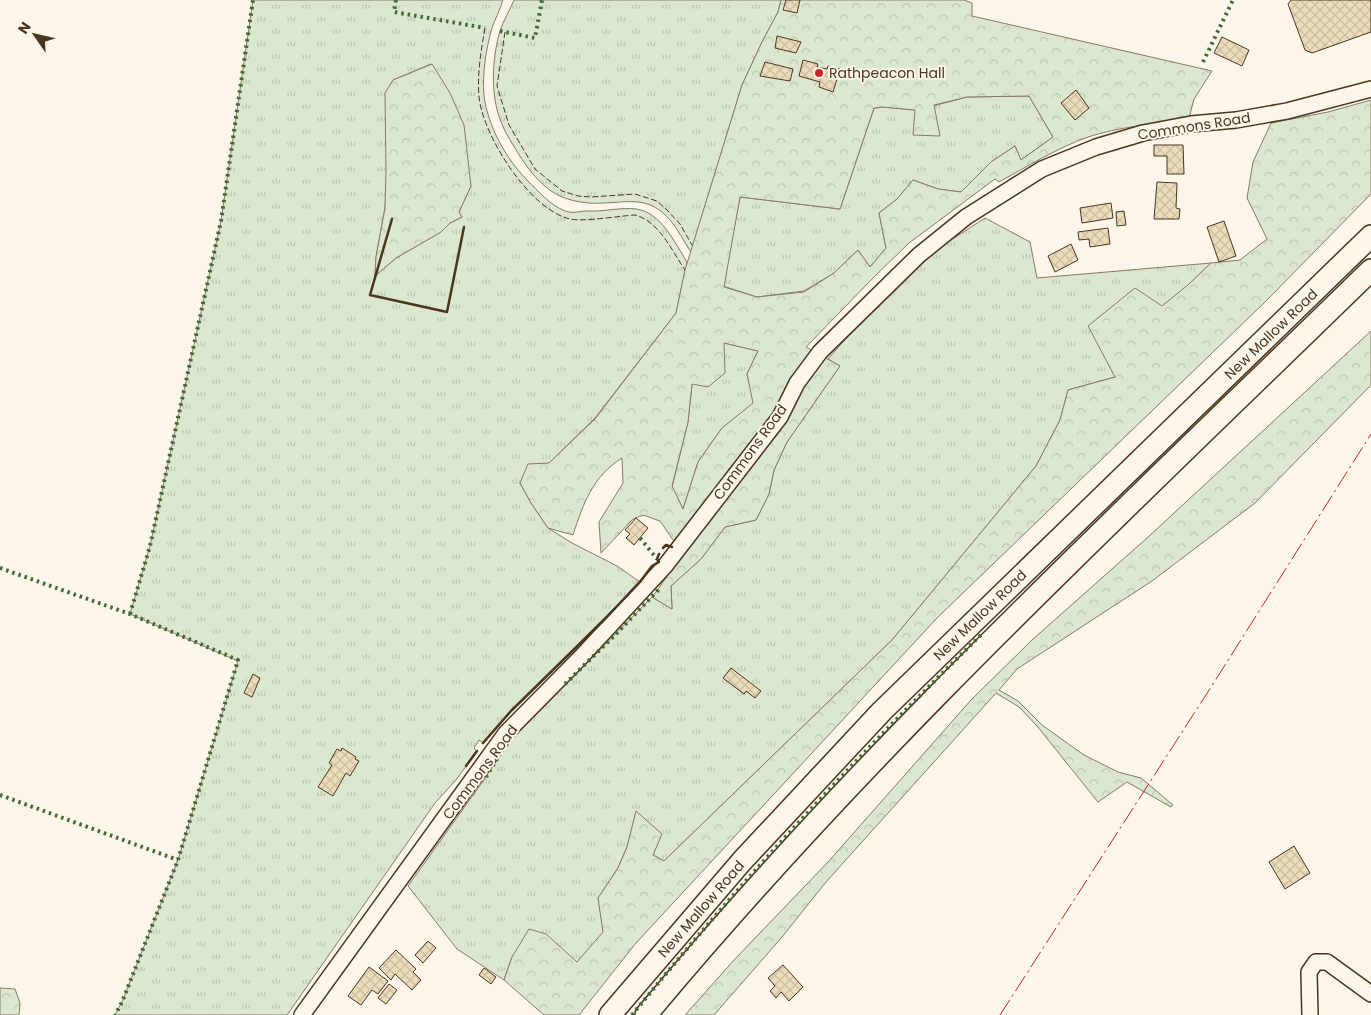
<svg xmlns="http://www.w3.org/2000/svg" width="1371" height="1015" font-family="Poppins,sans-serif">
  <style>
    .grass { fill: url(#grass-tufts); stroke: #887966; fill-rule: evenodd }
    .forest { fill: url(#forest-crowns); stroke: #887966; fill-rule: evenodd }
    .building { fill: url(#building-cross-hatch); stroke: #4a3520 }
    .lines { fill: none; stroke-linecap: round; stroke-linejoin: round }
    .minor-casing { stroke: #4a3520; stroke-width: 18 }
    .highway-casing { stroke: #4a3520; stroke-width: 24 }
    .minor { stroke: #fbf6e9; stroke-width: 15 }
    .highway { stroke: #fbf6e9; stroke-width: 21 }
    .hedge { stroke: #436837; stroke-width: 4; stroke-dasharray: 2.5 4; stroke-linecap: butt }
    .fence { stroke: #4a3520; stroke-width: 1; stroke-dasharray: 6 2.5; stroke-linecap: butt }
    .wall { stroke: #4a3520; stroke-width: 2.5 }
    .power { stroke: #c62828; stroke-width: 1; stroke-dasharray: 18 4 2.5 4; stroke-linecap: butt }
    .poi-dot { fill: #c62828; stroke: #fbf6e9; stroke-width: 2 }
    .labels { text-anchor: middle; stroke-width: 4; stroke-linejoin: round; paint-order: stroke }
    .poi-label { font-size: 14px; fill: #4a3520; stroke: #fbf6e9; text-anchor: start }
    .street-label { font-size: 14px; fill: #4a3520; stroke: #fbf6e9 }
  </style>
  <defs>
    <pattern id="grass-tufts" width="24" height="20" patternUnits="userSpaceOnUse" patternTransform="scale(1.25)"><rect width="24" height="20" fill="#dce7d0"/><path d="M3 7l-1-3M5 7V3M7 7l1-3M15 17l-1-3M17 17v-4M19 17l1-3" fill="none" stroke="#bec7b2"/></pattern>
    <pattern id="forest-crowns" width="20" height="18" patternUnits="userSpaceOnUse" patternTransform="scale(1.25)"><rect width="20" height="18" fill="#dce7d0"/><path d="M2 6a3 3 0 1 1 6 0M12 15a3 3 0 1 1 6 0" fill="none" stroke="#bec7b2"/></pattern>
    <pattern id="building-cross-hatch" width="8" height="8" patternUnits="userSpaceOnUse" patternTransform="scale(1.25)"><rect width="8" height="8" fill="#ecdcbc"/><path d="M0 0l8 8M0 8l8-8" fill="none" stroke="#ccbda1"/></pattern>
  </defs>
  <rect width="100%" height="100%" fill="#fbf6e9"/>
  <g class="grass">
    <path d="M253,0H503C500,10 495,19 492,28C486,48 482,75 484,96C488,126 506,159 527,180C538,191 550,205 565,211C575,214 578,211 587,211C603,212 621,207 636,209C661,212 675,243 687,262L676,313L595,418L549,463L520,483L531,503L548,528L572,543L617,566L640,582L511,711L483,743L479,740L474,748L477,751L456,780L435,803L287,1015H115L122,1002L178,860L238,661L130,614L150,546L221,221ZM431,64L471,186L459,212L462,217L450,223L441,232L396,258L375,276L376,257L385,208L393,80Z"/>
    <path d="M514,0H781L778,12L762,42L742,85L691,252C684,242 678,229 670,220C649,196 631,202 603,203C589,204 575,202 562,197C545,190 531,173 521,158C514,146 506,135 501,122C490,94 492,59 500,31C503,21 510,10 514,0Z"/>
    <polygon points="1029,96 1053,137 1021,160 1015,146 991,162 961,192 938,189 913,180 897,199 879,213 886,248 870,267 858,250 834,273 804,291 757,297 723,286 740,197 840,209 874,108 882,107 916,110 939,136 933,106 967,97"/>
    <polygon points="985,218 1030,242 1037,278 1211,263 1183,290 1162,306 1115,377 1068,390 1060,420 1036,466 892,640 664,861 653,855 661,834 636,812 627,847 618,868 598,898 604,932 578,962 512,957 504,980 457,949 408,886 486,777 505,746 652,597 672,609 671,586 701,559 725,527 756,520 769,494 774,470 787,442 840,366 828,359 884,295 940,247"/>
    <polygon points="724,343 758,351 747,374 754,403 722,428 698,462 683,509 672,487 688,422 692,384"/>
  </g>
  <g class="forest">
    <path d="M781,0H964L972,3V16L1212,71L1194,99L1189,118L1183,121C1151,124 1119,127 1088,137C1057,148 1028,166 999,182L995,179L909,243L873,278L806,347L840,366L787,442L774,470L769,494L756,520L725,527L701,559L671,586L672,609L652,597L659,588L682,553L660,521L643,515L633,519L601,553L599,522L623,483L622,458C593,476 583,504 573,535L548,528L531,503L520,483L528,464L549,463L595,419L676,313L685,270L742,85L762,42L778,12ZM1029,96L1053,137L1021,160L1015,146L991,162L961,192L938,189L913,180L897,199L879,213L886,248L870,267L858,250L834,273L804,292L757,297L724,287L740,197L840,209L874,108L882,107L915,110L913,135L940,136L934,105L967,97ZM724,343L758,351L747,374L753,403L722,428L698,462L683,509L672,486L688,422L692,384L708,387L725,373Z"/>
    <polygon points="432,64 450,93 464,125 471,186 459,212 462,217 450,223 441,232 396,258 375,276 376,257 385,208 386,170 385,93 393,80"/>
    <polygon points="1371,100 1371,194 1265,302 937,618 636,943 579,1015 544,1015 504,980 512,957 529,929 546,934 577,962 603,932 598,898 618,868 627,847 636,811 662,834 653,855 664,861 892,640 1036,466 1060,420 1068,390 1115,377 1088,326 1135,288 1162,306 1189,284 1211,263 1240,260 1267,239 1247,198 1253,162 1271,123 1328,112"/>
    <polygon points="1371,331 1371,385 1255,503 1152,581 1017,669 999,690 1018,701 1042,725 1084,755 1118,772 1141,778 1173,805 1171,807 1127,782 1098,802 1037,726 1019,707 996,693 826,882 782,937 714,1015 685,1015 735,959 828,862 971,700 1032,640 1147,538"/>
    <polygon points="0,988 15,989 20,1003 19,1015 0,1015"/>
  </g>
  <g class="building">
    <polygon points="786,0 800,0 797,13 783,10"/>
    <polygon points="1291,0 1371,0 1371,32 1312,53 1305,50 1288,4"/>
    <polygon points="777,36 801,42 796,53 775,48"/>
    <polygon points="1222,37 1249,50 1242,66 1214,53"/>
    <polygon points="803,60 818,64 817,67 827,69 828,66 840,69 833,92 819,87 820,82 799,76"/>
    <polygon points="765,62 793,69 790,81 760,76"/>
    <polygon points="1076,90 1089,108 1075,120 1061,103"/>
    <polygon points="1154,145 1183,145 1184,174 1167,174 1167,156 1154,156"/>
    <polygon points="1157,182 1177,183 1176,208 1180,209 1179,219 1154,219"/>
    <polygon points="1111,203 1113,218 1082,223 1080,208"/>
    <polygon points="1124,211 1126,225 1117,226 1116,212"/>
    <polygon points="1224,221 1236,256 1219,262 1207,227"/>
    <polygon points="1108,228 1110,244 1090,247 1089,239 1079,240 1078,232"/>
    <polygon points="1071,244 1078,260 1055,272 1048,256"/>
    <polygon points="636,518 648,528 634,545 626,538 630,534 625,530"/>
    <polygon points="731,668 761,691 755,698 746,691 744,694 723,678"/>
    <polygon points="253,674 260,678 252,697 244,693"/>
    <polygon points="342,748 356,757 355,759 359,761 350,776 346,773 333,796 318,787 332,765 329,763 337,749 341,751"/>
    <polygon points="1294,846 1310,873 1285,889 1269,862"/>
    <polygon points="428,941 436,948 423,963 415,955"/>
    <polygon points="396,950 416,969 413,972 421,980 412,990 395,974 391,980 379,968"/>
    <polygon points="783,965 803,987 789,1001 781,992 776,998 770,991 775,986 768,978"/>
    <polygon points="369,967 388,981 378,994 372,990 361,1005 348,996"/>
    <polygon points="484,968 496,977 491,984 479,975"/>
    <polygon points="389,984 397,990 386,1004 378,998"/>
  </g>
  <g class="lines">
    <defs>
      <g id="minor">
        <polyline points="302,1015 506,733 581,657 665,566 780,417 797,383 820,352 919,255 966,217 1042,169 1096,147 1143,133 1191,124 1236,120 1287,111 1371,89"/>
        <polyline points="1310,1015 1309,972 1316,962 1327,962 1371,994"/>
      </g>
      <g id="highway">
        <polyline points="610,1015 742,861 882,711 1371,236"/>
        <path d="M646,1015C868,748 1123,512 1371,270"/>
      </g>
    </defs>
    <use href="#minor" class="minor-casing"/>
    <use href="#highway" class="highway-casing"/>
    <use href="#minor" class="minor"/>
    <use href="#highway" class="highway"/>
    <g class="hedge">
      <polyline points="396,0 394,12 485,28"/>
      <polyline points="500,31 535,38 542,0"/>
      <polyline points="1203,62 1233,0"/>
      <polyline points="640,538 657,559"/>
      <polyline points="0,568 130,614 238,660 178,860 122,1002 115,1015"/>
      <polyline points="130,614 150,546 221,221 253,0"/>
      <polyline points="565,684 617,633 660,588"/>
      <polyline points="486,777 500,754"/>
      <polyline points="0,795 178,860"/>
      <path d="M632,1015C741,881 858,755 982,634"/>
    </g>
    <g class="fence">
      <path d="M485,28C481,51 477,74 479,97C483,136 530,210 570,219C583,222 619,216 635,215C659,221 672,251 685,270"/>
      <polyline points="505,32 497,86 509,125 535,169 562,191 578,196 591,197 635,194 657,201 667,210 680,224 692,245"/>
    </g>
    <g class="wall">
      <polyline points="392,219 370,295 447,312 464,227"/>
      <polyline points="663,548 666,545 672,547"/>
      <polyline points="483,743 511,711 604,620 640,582 652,566 659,562 657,559 659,554"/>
      <polyline points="466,766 477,751"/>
    </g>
    <polyline class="power" points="1000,1015 1213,684 1371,434"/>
  </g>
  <circle class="poi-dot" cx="819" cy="73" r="5"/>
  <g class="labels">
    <g class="poi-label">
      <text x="829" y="78">Rathpeacon Hall</text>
    </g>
    <g class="street-label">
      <text transform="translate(1194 126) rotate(-9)" y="5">Commons Road</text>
      <text transform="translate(1271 334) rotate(-44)" y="5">New Mallow Road</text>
      <text transform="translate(750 452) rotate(-54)" y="5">Commons Road</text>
      <text transform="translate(980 615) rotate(-44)" y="5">New Mallow Road</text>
      <text transform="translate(480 772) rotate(-53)" y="5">Commons Road</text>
      <text transform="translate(701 909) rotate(-49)" y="5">New Mallow Road</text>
    </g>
  </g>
  <g transform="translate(35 35) rotate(304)" stroke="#fbf6e9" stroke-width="4" paint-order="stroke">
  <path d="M0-4L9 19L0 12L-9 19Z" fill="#4a3520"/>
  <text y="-8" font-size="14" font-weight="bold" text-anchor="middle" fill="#4a3520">N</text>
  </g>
</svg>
